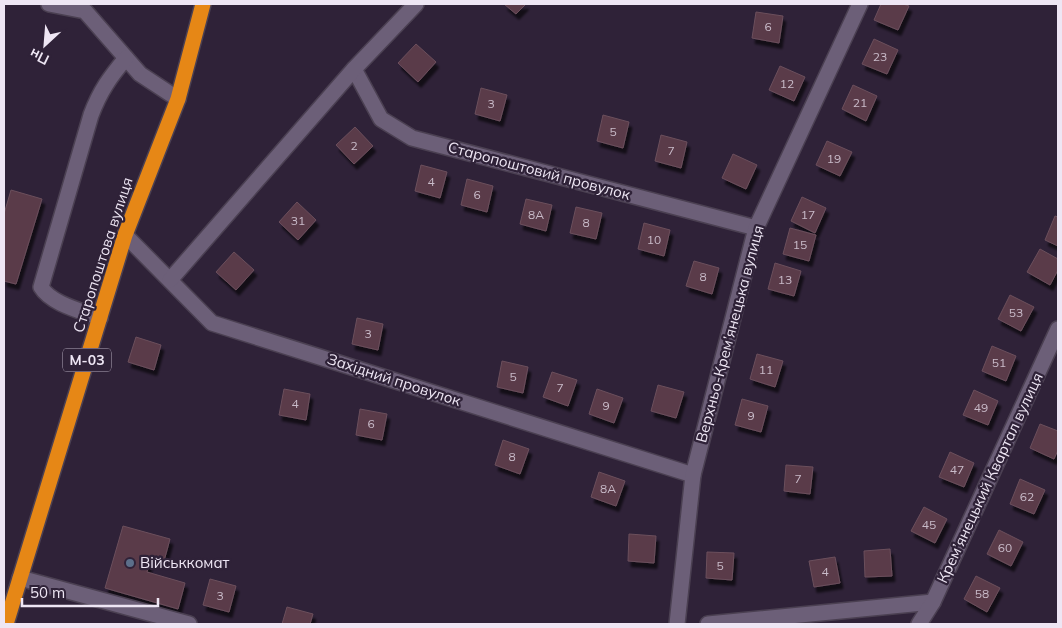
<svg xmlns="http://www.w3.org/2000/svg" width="1062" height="628" font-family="Mulish,sans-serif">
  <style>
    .building { fill: #5a3a49; stroke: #6b4f5c; filter: url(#shadow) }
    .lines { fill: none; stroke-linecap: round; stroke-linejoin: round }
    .minor-casing { stroke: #4b4052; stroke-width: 18 }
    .highway-casing { stroke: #4b4052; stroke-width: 18 }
    .minor { stroke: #6c5f78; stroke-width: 15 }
    .highway { stroke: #e68716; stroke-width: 15 }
    .service-dot { fill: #5c6f8a; stroke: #2f2238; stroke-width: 2 }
    .labels { text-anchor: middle; stroke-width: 4.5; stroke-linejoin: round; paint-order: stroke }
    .number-label { font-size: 12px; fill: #c9bbc9 }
    .shield { fill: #2f2238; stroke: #b5abbc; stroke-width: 1 }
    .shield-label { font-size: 14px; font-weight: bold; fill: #eee6f4 }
    .street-label { font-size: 15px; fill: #eee6f4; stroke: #2f2238 }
    .poi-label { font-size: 15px; fill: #eee6f4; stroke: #2f2238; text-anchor: start }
  </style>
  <defs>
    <filter id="shadow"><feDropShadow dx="3" dy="5.5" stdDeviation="1" flood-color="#0009"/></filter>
  </defs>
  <rect width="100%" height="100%" fill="#2f2238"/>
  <g class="building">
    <polygon points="504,4 526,4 516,14"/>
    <polygon points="881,4 903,4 909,6 898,30 874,20"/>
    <polygon points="756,12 783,16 779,43 752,38"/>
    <polygon points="874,39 898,50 887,74 862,64"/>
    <polygon points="416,44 436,62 418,82 398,63"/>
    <polygon points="780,66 805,77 794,101 769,90"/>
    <polygon points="853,85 877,96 866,121 842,109"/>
    <polygon points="481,88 507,95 500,121 475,114"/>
    <polygon points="603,115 629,122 623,148 597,141"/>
    <polygon points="355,127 373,146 354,164 336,145"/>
    <polygon points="661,135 687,142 681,168 655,161"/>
    <polygon points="827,141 852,152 840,176 816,165"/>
    <polygon points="733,154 757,165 746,189 722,178"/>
    <polygon points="421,165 447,172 440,198 415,191"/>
    <polygon points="467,179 493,186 487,212 461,205"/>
    <polygon points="11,190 42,199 16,284 4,281 4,214"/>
    <polygon points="802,197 826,208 815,233 791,221"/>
    <polygon points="526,199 552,205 546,231 520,224"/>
    <polygon points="297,202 316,220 298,240 279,222"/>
    <polygon points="576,207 602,213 596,239 570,233"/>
    <polygon points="1055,216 1058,217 1058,246 1045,240"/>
    <polygon points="644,223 670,230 664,256 638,249"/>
    <polygon points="790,228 816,235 809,261 783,254"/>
    <polygon points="1040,249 1058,259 1058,270 1050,285 1027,272"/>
    <polygon points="234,252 254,270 236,290 216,272"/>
    <polygon points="694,261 719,268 712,294 686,286"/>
    <polygon points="775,263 801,271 794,296 768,289"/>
    <polygon points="1010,295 1034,307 1021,331 998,319"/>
    <polygon points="357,318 383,324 378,350 352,344"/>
    <polygon points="136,337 161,345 154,370 128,362"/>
    <polygon points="992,346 1016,356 1006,381 982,371"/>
    <polygon points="757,354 783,361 775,387 750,379"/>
    <polygon points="502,361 528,367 523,393 497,387"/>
    <polygon points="552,372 577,380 568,406 543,397"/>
    <polygon points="658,385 684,392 676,418 651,411"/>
    <polygon points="284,389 310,394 306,420 279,415"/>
    <polygon points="597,389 623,398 614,423 589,414"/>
    <polygon points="974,390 998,401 988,425 963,415"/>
    <polygon points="742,399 768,406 761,432 735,425"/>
    <polygon points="360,409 387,414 382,440 356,435"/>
    <polygon points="1040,424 1058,431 1058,450 1054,459 1030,448"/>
    <polygon points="503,440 529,449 520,474 495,465"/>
    <polygon points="950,452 974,463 964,487 939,477"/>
    <polygon points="786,465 813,467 810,494 784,491"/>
    <polygon points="599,472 625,481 616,506 591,497"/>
    <polygon points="1020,479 1045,490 1034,514 1010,504"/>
    <polygon points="924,507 947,519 935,543 911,531"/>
    <polygon points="123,526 170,539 164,561 151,557 147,572 185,583 178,609 105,588"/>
    <polygon points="999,530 1023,542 1011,566 987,554"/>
    <polygon points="629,534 656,536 654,563 628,561"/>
    <polygon points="890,549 892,576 865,577 864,551"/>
    <polygon points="707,552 734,553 732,580 706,578"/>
    <polygon points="835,557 840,583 814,587 809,561"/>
    <polygon points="976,576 1000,588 987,612 964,599"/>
    <polygon points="210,579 236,586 229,612 203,605"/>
    <polygon points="287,607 313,614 310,624 282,624"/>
  </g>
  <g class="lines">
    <defs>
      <g id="minor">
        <polyline points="49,4 85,11 140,74 178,99"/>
        <polyline points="354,69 381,119 412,138 756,228"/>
        <polyline points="125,235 212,323 693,475"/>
        <polyline points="170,280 354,69 416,4"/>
        <path d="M100,318C82,311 51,304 41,287L91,115C100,91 110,77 126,58"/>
        <polyline points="20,578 189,624"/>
        <polyline points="677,624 693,475 756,228 860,4"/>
        <polyline points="708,624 933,602"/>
        <polyline points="919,624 933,602 1058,329"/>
      </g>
      <polyline id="highway" points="6,624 125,235 178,99 203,4"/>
    </defs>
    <use href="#minor" class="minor-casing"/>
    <use href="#highway" class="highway-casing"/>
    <use href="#minor" class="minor"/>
    <use href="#highway" class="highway"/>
  </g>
  <circle class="service-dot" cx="130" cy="563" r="5"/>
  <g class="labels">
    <g class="number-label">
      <text x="768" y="31">6</text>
      <text x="880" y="61">23</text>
      <text x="787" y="88">12</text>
      <text x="860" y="107">21</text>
      <text x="491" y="108">3</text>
      <text x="613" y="136">5</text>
      <text x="354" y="150">2</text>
      <text x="671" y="155">7</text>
      <text x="834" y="163">19</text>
      <text x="431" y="186">4</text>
      <text x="477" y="199">6</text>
      <text x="536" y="219">8А</text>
      <text x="808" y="219">17</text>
      <text x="298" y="225">31</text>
      <text x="586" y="227">8</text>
      <text x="654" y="244">10</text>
      <text x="800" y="249">15</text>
      <text x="703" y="281">8</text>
      <text x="785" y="284">13</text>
      <text x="1016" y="317">53</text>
      <text x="368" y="338">3</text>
      <text x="999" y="367">51</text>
      <text x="766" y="374">11</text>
      <text x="513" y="381">5</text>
      <text x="560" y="392">7</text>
      <text x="295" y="408">4</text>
      <text x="606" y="410">9</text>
      <text x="981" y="412">49</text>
      <text x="751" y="420">9</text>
      <text x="371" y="428">6</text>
      <text x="512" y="461">8</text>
      <text x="957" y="474">47</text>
      <text x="798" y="483">7</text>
      <text x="608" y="493">8А</text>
      <text x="1027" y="501">62</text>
      <text x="929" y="529">45</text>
      <text x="1005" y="552">60</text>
      <text x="720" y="570">5</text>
      <text x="825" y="576">4</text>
      <text x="982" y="598">58</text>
      <text x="220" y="600">3</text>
    </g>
    <rect class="shield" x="63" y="348.5" width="48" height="23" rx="4"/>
    <g class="shield-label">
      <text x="87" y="365">М-03</text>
    </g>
    <g class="street-label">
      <text transform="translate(539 171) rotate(15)" y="5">Старопоштовий провулок</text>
      <text transform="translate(103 255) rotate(-72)" y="5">Старопоштова вулиця</text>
      <text transform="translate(730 334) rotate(-75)" y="5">Верхньо-Крем’янецька вулиця</text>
      <text transform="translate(394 380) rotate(18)" y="5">Західний провулок</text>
      <text transform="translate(990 478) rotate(-65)" y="5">Крем’янецький Квартал вулиця</text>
    </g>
    <g class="poi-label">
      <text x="140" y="568">Вiйськкомат</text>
    </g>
  </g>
  <rect width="1062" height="628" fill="none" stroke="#eee6f4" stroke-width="10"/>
  <g transform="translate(45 45) rotate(206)" stroke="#2f2238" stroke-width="4" paint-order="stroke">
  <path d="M0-4L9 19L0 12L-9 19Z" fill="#eee6f4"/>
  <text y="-8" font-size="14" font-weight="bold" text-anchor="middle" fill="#eee6f4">Пн</text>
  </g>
  <path d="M22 598v8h136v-8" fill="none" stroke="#eee6f4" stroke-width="2.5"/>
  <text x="30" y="598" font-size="15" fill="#eee6f4" stroke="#2f2238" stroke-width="4" paint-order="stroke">50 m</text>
</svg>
